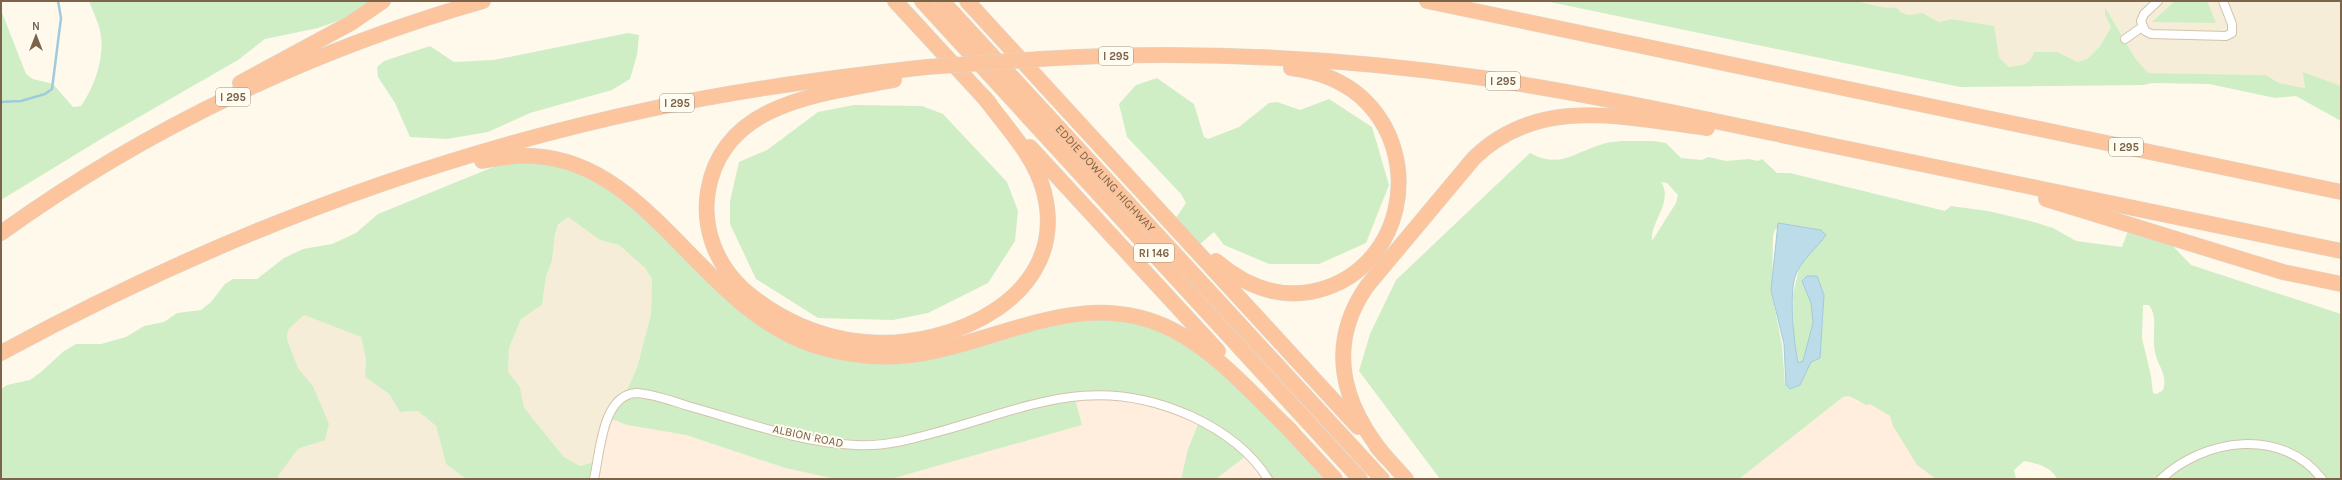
<svg xmlns="http://www.w3.org/2000/svg" width="2342" height="480" font-family="Karla,sans-serif">
  <style>
    .residential { fill: #f6edd8 }
    .commercial { fill: #ffeddd }
    .green { fill: #d0eec6; fill-rule: evenodd }
    .water { fill: #bcdcea; stroke: #a1cadd }
    .lines { fill: none; stroke-linecap: round; stroke-linejoin: round }
    .stream { stroke: #a1cadd; stroke-width: 2.5 }
    .minor-casing { stroke: #d2c3ae; stroke-width: 10 }
    .motorway-casing { stroke: #ddd7d0; stroke-width: 16 }
    .minor { stroke: #fff; stroke-width: 8 }
    .motorway { stroke: #fcc59d; stroke-width: 15 }
    .motorway-bridge-casing { stroke: #ddd7d0; stroke-width: 16; stroke-linecap: butt }
    .motorway-bridge { stroke: #fcc59d; stroke-width: 15 }
    .labels { text-anchor: middle; stroke-width: 4; stroke-linejoin: round; paint-order: stroke }
    .shield { fill: #fffcf2; stroke: #a3927c; stroke-width: 1 }
    .shield-label { font-size: 11px; font-weight: bold; fill: #7c644a }
    .street-label { font-size: 12px; fill: #7c644a; stroke: #fffcf2 }
  </style>
  <rect width="100%" height="100%" fill="#fef9ea"/>
  <g class="residential">
    <polygon points="1856,1 2341,1 2341,94 2279,83 2266,75 2148,73 2135,58 2105,7 2105,15 2111,27 2100,46 2087,59 2077,62 2058,52 2026,65 2009,67 1999,57 1993,26 1952,19 1939,22 1922,14 1909,15 1900,12 1897,8 1882,7"/>
    <polygon points="568,217 600,240 619,245 645,268 652,279 651,314 637,368 599,461 580,466 564,457 534,420 524,407 520,387 508,372 509,348 521,319 542,305 546,277 552,261 555,234 558,226"/>
    <polygon points="304,315 361,337 366,359 365,377 389,394 400,412 418,411 436,426 446,464 466,479 278,479 278,476 298,449 312,445 313,386 298,368 287,339 288,330"/>
  </g>
  <g class="commercial">
    <polygon points="1849,396 1858,402 1870,404 1890,416 1893,426 1917,464 1936,479 1739,479 1843,397"/>
    <polygon points="1110,398 1167,409 1198,424 1188,449 1181,479 891,479 1082,425 1075,399"/>
    <polygon points="613,420 627,425 686,435 785,468 836,479 595,479 608,421"/>
    <polygon points="1246,456 1266,479 1216,479 1226,471"/>
  </g>
  <g class="green">
    <path d="M89,1H385L371,9L318,28L265,39L238,60L106,136L1,200V10L26,74L33,79L53,84L73,107L81,106C94,88 104,59 101,37C100,25 93,12 89,1Z"/>
    <path d="M1545,1H1856L1882,7L1897,8L1900,12L1909,15L1922,13L1939,22L1952,19L1994,26L1999,57L2009,67C2022,65 2030,66 2034,52H2058L2077,62L2087,59L2100,46L2111,27L2105,15V7L2135,58L2148,73L2266,75L2279,83L2305,88L2303,72L2341,86V121L2296,96L2275,98L2209,84L2152,83L2143,85L1960,87Z"/>
    <polygon points="2175,1 2207,1 2216,23 2152,22"/>
    <polygon points="628,33 639,35 637,55 630,79 612,90 530,113 488,132 447,139 410,137 395,103 378,77 377,67 384,61 430,46 454,62 494,60"/>
    <polygon points="1157,78 1194,104 1204,137 1208,139 1239,127 1269,103 1277,102 1300,110 1329,99 1372,127 1389,185 1366,243 1319,264 1269,264 1224,245 1214,232 1198,246 1173,222 1186,203 1181,194 1127,137 1119,104 1136,85"/>
    <polygon points="854,105 922,106 943,114 1007,182 1018,211 1015,241 988,283 928,313 893,320 818,318 756,279 730,224 730,201 739,162 767,150 818,112"/>
    <path d="M1621,141H1653L1666,143L1681,158L1702,160L1708,157L1726,161L1749,159L1758,161L1762,159L1777,173H1790L1945,211L1951,206L1988,211L2030,221L2053,228L2076,241L2122,247L2129,228L2165,238L2191,265L2341,314V479H2057C2051,466 2037,464 2024,461L2014,470L2016,479H1936L1917,465L1893,426L1890,416L1870,404L1866,405L1849,396L1843,397L1739,479H1440L1359,371L1370,334L1396,280L1530,153C1560,169 1573,153 1600,145C1607,142 1614,142 1621,141ZM1661,182L1667,183L1678,195L1676,203L1652,241C1650,221 1674,202 1661,182ZM1781,225L1816,235L1799,269L1793,294L1794,366L1790,385L1785,384L1782,345L1772,294L1773,236L1775,230ZM2143,305H2149C2159,319 2151,336 2155,352C2158,368 2168,373 2163,390L2157,394L2153,393L2151,376L2142,338Z"/>
    <path d="M547,160L612,185L687,258L866,359L1090,314L1165,329L1223,371L1332,479H1266L1246,456L1216,479H1181L1188,449L1198,424C1154,403 1124,398 1075,399L1082,425L891,479H836L785,468L686,435L627,425L614,420L608,421L625,395L637,368L651,314L652,279L645,268L619,245L600,240L568,217L558,225L555,234L552,261L546,277L542,305L521,319L509,348L508,372L520,387L524,407L534,420L564,457L580,466L598,461L595,479H466L446,464L436,426L418,411L400,412L389,394L365,377L366,359L361,337L304,315L288,330L287,339L298,368L313,386L329,424L325,440L298,449L278,476V479H1V389L7,385L30,380L41,372L64,351L76,344H101L126,337L144,326L164,322L177,313L201,310L211,302L225,284L233,279H257L284,258L303,249L332,244L356,233L378,214L503,163Z"/>
  </g>
  <path class="water" d="M1778,223L1821,230L1826,235C1817,248 1800,261 1795,277C1789,295 1794,343 1798,363L1803,361L1813,323L1811,303L1802,281L1807,276H1817L1824,295L1820,358L1811,362L1800,385L1790,389L1786,385L1784,344L1771,290Z"/>
  <g class="lines">
    <polyline class="stream" points="1,102 21,101 45,94 52,89 61,18 58,1"/>
    <defs>
      <g id="minor">
        <polyline points="2158,1 2144,14 2141,21 2145,31 2151,34 2226,36 2232,33 2232,24 2223,1"/>
        <polyline points="2125,39 2142,27"/>
        <path d="M594,479C600,453 602,395 636,393C654,394 672,401 688,406C742,421 801,443 856,445C886,447 916,438 945,430C1036,404 1098,374 1191,416C1221,430 1250,450 1268,479"/>
        <path d="M2161,479C2205,438 2282,427 2322,479"/>
      </g>
      <g id="motorway">
        <polyline points="895,1 990,104"/>
        <polyline points="922,1 1360,479"/>
        <path id="s1" d="M942,1L1382,479"/>
        <polyline points="967,1 1358,427"/>
        <polyline points="1427,1 2341,192"/>
        <path d="M1040,59C1187,50 1337,57 1483,78C1595,95 1705,119 1815,142C1991,177 2166,215 2341,251"/>
        <path d="M894,80C821,94 723,102 708,191C702,228 716,264 743,289C777,319 820,338 865,342C951,350 1071,296 1044,192C1035,156 1005,126 984,97"/>
        <polyline points="240,83 351,23 383,1"/>
        <polyline points="1030,147 1218,351"/>
        <path d="M482,161C498,158 516,155 533,156C652,162 701,310 816,346C846,355 880,359 912,355C1001,343 1083,284 1173,330C1218,353 1256,398 1292,432"/>
        <polyline points="2046,199 2283,272 2341,284"/>
        <path d="M1,233C145,129 313,49 483,1"/>
        <path d="M1216,261C1243,284 1274,298 1310,292C1403,275 1428,156 1360,96C1340,79 1316,71 1291,68"/>
        <path d="M1,353C205,242 424,157 651,109C742,89 835,77 927,67"/>
        <polyline points="1285,425 1335,479"/>
        <polyline points="1377,447 1406,479"/>
        <path d="M1384,455C1342,403 1326,345 1367,286L1474,158C1540,94 1626,118 1707,128"/>
      </g>
    </defs>
    <use href="#minor" class="minor-casing"/>
    <use href="#motorway" class="motorway-casing"/>
    <use href="#minor" class="minor"/>
    <use href="#motorway" class="motorway"/>
    <defs>
      <polyline id="motorway-bridge" points="927,67 1040,59"/>
    </defs>
    <use href="#motorway-bridge" class="motorway-bridge-casing"/>
    <use href="#motorway-bridge" class="motorway-bridge"/>
  </g>
  <g class="labels">
    <g class="shield">
      <rect x="1099" y="47" width="34" height="18" rx="3"/>
      <rect x="1486" y="72" width="34" height="18" rx="3"/>
      <rect x="216" y="88" width="34" height="18" rx="3"/>
      <rect x="660" y="94" width="34" height="18" rx="3"/>
      <rect x="2109" y="138" width="34" height="18" rx="3"/>
      <rect x="1134" y="244" width="40" height="18" rx="3"/>
    </g>
    <g class="shield-label">
      <text x="1116" y="60">I 295</text>
      <text x="1503" y="85">I 295</text>
      <text x="233" y="101">I 295</text>
      <text x="677" y="107">I 295</text>
      <text x="2126" y="151">I 295</text>
      <text x="1154" y="257">RI 146</text>
    </g>
    <g class="street-label">
      <text dy="4" stroke="none"><textPath href="#s1" startOffset="241">EDDIE DOWLING HIGHWAY</textPath></text>
      <text transform="translate(808 436) rotate(12)" y="4">ALBION ROAD</text>
    </g>
  </g>
  <rect width="2342" height="480" fill="none" stroke="#7c644a" stroke-width="4"/>
  <g transform="translate(36 36)" stroke="#fffcf2" stroke-width="3" paint-order="stroke">
  <path d="M0-3L7 15L0 10L-7 15Z" fill="#7c644a"/>
  <text y="-6" font-size="11" font-weight="bold" text-anchor="middle" fill="#7c644a">N</text>
  </g>
</svg>
